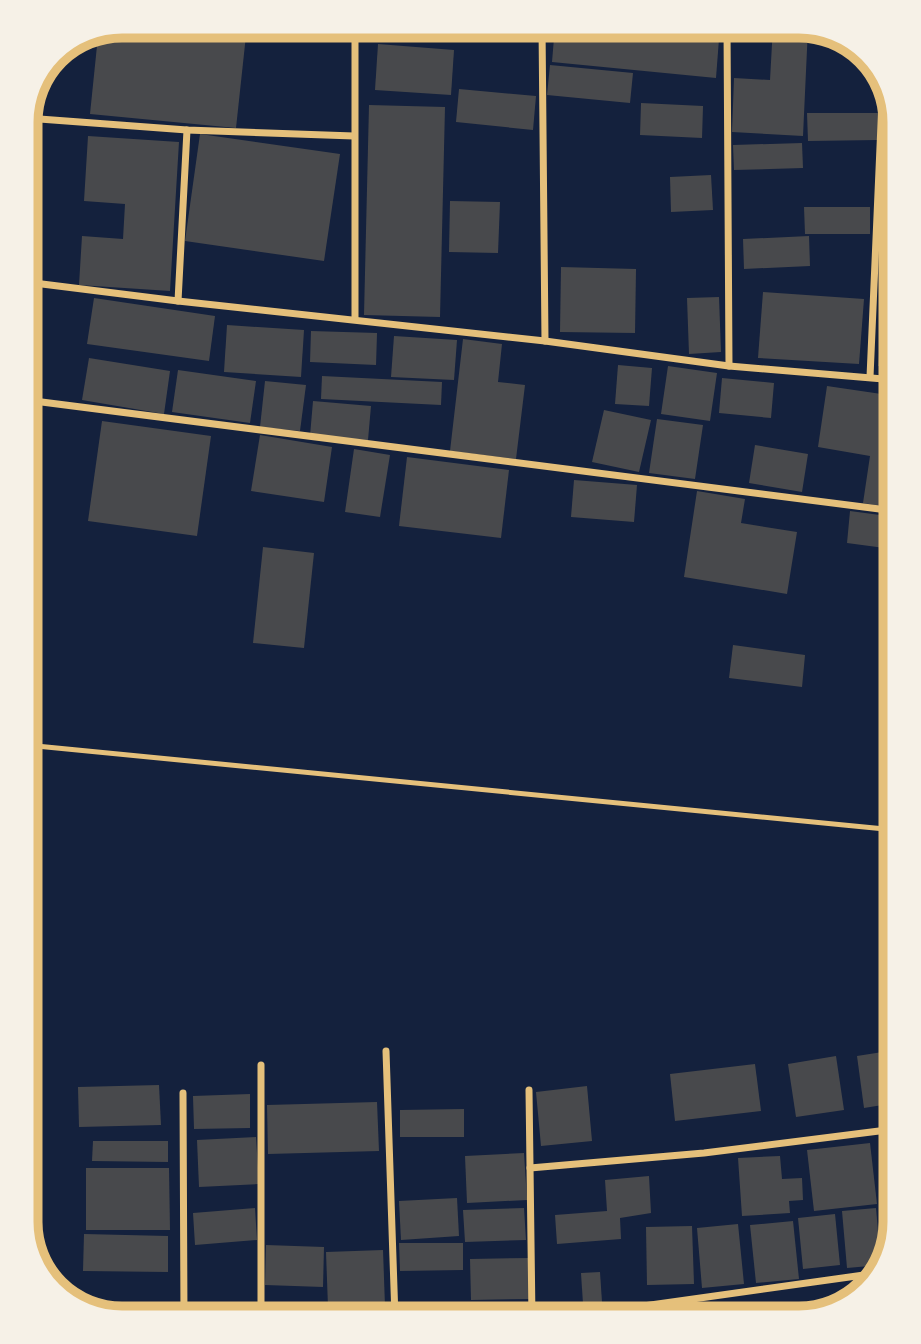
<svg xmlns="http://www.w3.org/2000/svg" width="921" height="1344" font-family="'Fira Sans Condensed',sans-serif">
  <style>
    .building { fill: #48494c }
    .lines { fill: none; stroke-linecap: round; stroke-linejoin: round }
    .service { stroke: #e5c07b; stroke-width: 5 }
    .minor { stroke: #e5c07b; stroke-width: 7 }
    .rim { fill: none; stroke: #e5c07b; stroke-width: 9 }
  </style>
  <rect width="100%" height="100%" fill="#14213d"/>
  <g class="building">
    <polygon points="123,26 247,26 236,128 90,114 98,36"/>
    <polygon points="555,26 720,26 716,78 552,62"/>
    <polygon points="773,26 808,28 803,136 732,132 734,78 770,80"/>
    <polygon points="378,44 454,50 451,95 375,90"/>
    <polygon points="550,65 633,73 630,103 547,95"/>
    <polygon points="459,89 536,96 533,130 456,122"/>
    <polygon points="641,103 703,106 702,138 640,135"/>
    <polygon points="369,105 445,107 440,317 364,315"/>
    <polygon points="807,113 878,113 878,140 808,141"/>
    <polygon points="200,134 340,154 324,261 185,241"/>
    <polygon points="88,136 179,142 170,291 79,285 82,236 123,239 125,204 84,201"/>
    <polygon points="802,143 803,168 734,170 733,145"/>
    <polygon points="711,175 713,210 671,212 670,177"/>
    <polygon points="450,201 500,202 498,253 449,252"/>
    <polygon points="889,204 895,204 895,273 881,272"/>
    <polygon points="804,207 870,207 870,234 805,234"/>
    <polygon points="809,236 810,266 744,269 743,239"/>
    <polygon points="561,267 636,269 635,333 560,332"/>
    <polygon points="763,292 864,299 859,364 758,358"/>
    <polygon points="719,297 721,352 689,354 687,298"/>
    <polygon points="94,298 215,316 209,361 87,344"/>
    <polygon points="883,304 895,305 895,368 878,366"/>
    <polygon points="227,325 304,330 301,377 224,372"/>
    <polygon points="311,331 377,333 376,365 310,362"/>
    <polygon points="394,336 457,340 454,380 391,377"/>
    <polygon points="463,339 502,344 498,382 525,385 516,459 450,451"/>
    <polygon points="89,358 170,371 164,414 82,400"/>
    <polygon points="618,365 652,368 649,406 615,404"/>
    <polygon points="668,366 717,373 710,421 661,414"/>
    <polygon points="178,370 256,381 250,423 172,412"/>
    <polygon points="322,376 442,382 441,405 321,399"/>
    <polygon points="722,378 774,383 771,418 719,413"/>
    <polygon points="265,381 306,385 300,431 260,427"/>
    <polygon points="827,386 895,396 895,508 863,503 870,456 818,447"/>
    <polygon points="313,401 371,406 368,440 310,436"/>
    <polygon points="604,410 651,420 639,472 592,462"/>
    <polygon points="657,419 703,425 695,479 649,473"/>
    <polygon points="102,421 211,436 197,536 88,521"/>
    <polygon points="260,435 332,447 324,502 251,491"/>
    <polygon points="755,445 808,454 802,492 749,483"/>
    <polygon points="354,449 390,455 380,517 345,512"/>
    <polygon points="407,457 509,470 501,538 399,526"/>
    <polygon points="574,480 637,485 634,522 571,517"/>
    <polygon points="697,491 745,499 741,523 797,532 787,594 684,577"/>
    <polygon points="850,511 895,517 892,549 847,543"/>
    <polygon points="263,547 314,553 304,648 253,643"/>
    <polygon points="733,645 805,655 802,687 729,678"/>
    <polygon points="895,1050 895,1103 864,1108 857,1056"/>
    <polygon points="836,1056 844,1110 796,1117 788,1064"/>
    <polygon points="755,1064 761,1111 675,1121 670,1074"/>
    <polygon points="159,1085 161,1125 79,1127 78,1087"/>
    <polygon points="587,1086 592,1141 541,1146 536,1092"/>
    <polygon points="250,1094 250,1128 194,1129 193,1096"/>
    <polygon points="377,1102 379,1151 268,1154 267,1105"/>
    <polygon points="464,1109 464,1137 400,1137 400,1110"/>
    <polygon points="256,1137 259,1184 199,1187 197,1140"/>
    <polygon points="93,1141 168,1141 168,1162 92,1161"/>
    <polygon points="870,1143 877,1204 814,1211 807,1150"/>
    <polygon points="524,1153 527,1200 467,1203 465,1156"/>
    <polygon points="780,1156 782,1179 802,1178 803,1200 789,1201 790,1213 742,1216 738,1158"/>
    <polygon points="86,1168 169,1168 170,1230 86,1230"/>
    <polygon points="649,1176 651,1213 620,1218 621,1239 557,1244 555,1215 607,1211 605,1180"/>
    <polygon points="457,1198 459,1236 401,1240 399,1201"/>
    <polygon points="255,1208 257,1240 195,1245 193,1213"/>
    <polygon points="524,1208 526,1240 465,1242 463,1210"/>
    <polygon points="876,1208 881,1265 847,1268 842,1211"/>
    <polygon points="835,1214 840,1265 803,1269 798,1218"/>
    <polygon points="793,1221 799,1279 756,1283 750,1225"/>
    <polygon points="738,1224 744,1284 702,1288 697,1228"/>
    <polygon points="692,1226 694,1284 647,1285 646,1227"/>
    <polygon points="84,1234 168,1236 168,1272 83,1271"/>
    <polygon points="399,1243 463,1243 463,1270 400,1271"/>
    <polygon points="266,1245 324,1247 323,1287 265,1285"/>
    <polygon points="383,1250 385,1306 328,1307 326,1252"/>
    <polygon points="530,1258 530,1299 471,1300 470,1259"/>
    <polygon points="600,1272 602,1302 583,1304 581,1273"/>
    <polygon points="468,1304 468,1318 404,1318 404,1305"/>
    <polygon points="527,1309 527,1318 473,1318 473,1311"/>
  </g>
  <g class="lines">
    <polyline class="service" points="26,745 895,830"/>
    <g class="minor">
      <polyline points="355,26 355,319"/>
      <polyline points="542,26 545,341"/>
      <polyline points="727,26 729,366"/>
      <polyline points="26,118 187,130 354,136"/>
      <polyline points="26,282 178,301 545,341 729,366 895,380"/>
      <polyline points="178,301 187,130"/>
      <polyline points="870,377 883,78"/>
      <polyline points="26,400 895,511"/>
      <polyline points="386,1051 395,1318"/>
      <polyline points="529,1090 532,1318"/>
      <polyline points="183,1093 184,1318"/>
      <polyline points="530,1168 704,1153 895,1129"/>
      <polyline points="261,1318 261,1065"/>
      <polyline points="558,1318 878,1273"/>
    </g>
  </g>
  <path d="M0 0H921V1344H0ZM122 38H799A84 84 0 0 1 883 122V1222A84 84 0 0 1 799 1306H122A84 84 0 0 1 38 1222V122A84 84 0 0 1 122 38Z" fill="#f6f1e7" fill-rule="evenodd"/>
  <path class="rim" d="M122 38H799A84 84 0 0 1 883 122V1222A84 84 0 0 1 799 1306H122A84 84 0 0 1 38 1222V122A84 84 0 0 1 122 38Z"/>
</svg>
